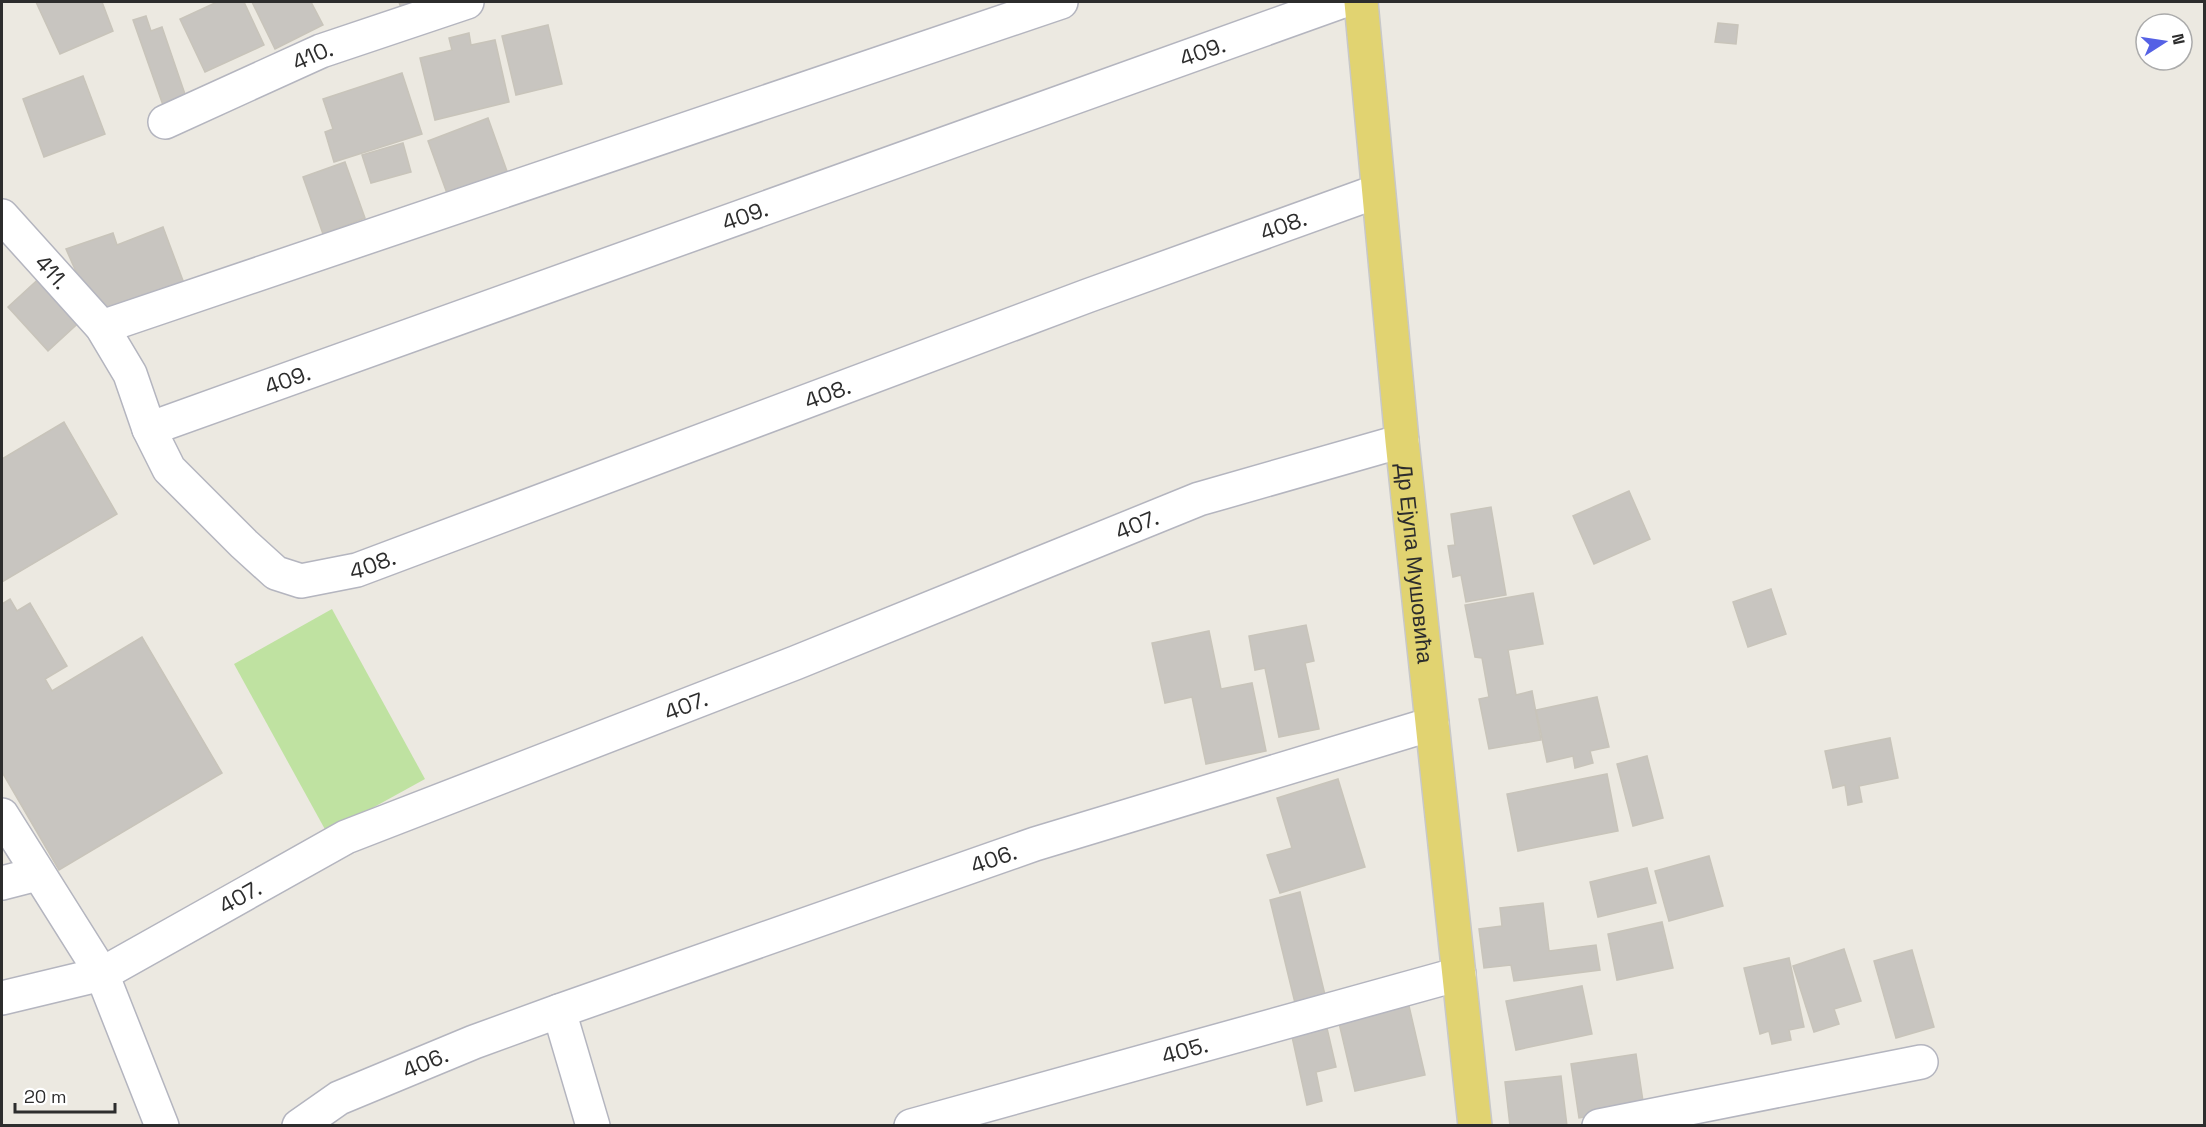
<svg xmlns="http://www.w3.org/2000/svg" width="2206" height="1127" font-family="'Space Grotesk',sans-serif">
  <style>
    .pitch { fill: #bfe2a1 }
    .building { fill: #c8c5c0; stroke: #c8c4ba; stroke-width: 1.5 }
    .lines { fill: none; stroke-linecap: round; stroke-linejoin: round }
    .minor-casing { stroke: #b4b5bf; stroke-width: 36 }
    .primary-casing { stroke: #c8c8c8; stroke-width: 36 }
    .minor { stroke: #fff; stroke-width: 33 }
    .primary { stroke: #e1d371; stroke-width: 33 }
    .labels { text-anchor: middle; stroke-width: 4.5; stroke-linejoin: round; paint-order: stroke }
    .street-label { font-size: 22px; fill: #2d2d2d; stroke: #fff }
  </style>
  <rect width="100%" height="100%" fill="#ece9e1"/>
  <polygon class="pitch" points="332,609 425,779 327,833 234,664"/>
  <g class="building">
    <polygon points="36,2 102,2 113,31 60,54"/>
    <polygon points="217,2 244,2 264,45 205,72 180,19"/>
    <polygon points="252,2 311,2 323,25 275,49"/>
    <polygon points="399,2 418,2 401,8"/>
    <polygon points="146,16 151,31 162,27 187,100 164,108 133,20"/>
    <polygon points="1718,23 1738,25 1736,44 1715,42"/>
    <polygon points="548,25 562,84 516,95 502,36"/>
    <polygon points="469,33 471,45 495,40 509,102 435,120 420,58 452,50 449,38"/>
    <polygon points="402,73 422,134 334,162 325,132 333,129 323,99"/>
    <polygon points="83,76 105,134 44,157 23,99"/>
    <polygon points="488,118 508,174 448,196 428,141"/>
    <polygon points="403,143 411,172 371,183 362,155"/>
    <polygon points="345,162 365,218 323,234 303,177"/>
    <polygon points="163,227 185,286 96,317 66,249 113,233 117,245"/>
    <polygon points="45,273 85,317 48,351 8,307"/>
    <polygon points="64,422 117,514 2,582 2,459"/>
    <polygon points="1629,491 1650,539 1594,564 1573,516"/>
    <polygon points="1491,507 1506,595 1466,602 1461,575 1453,577 1448,546 1455,545 1451,514"/>
    <polygon points="1771,589 1786,634 1748,647 1733,602"/>
    <polygon points="1533,593 1543,644 1508,650 1516,695 1532,691 1541,740 1489,749 1479,699 1489,697 1482,658 1475,657 1465,605"/>
    <polygon points="10,599 17,611 30,603 67,666 45,679 52,691 142,637 222,773 59,870 2,772 2,604"/>
    <polygon points="1306,625 1314,661 1305,663 1319,729 1279,737 1265,668 1255,670 1249,636"/>
    <polygon points="1209,631 1221,689 1252,683 1266,751 1206,764 1192,697 1165,703 1152,643"/>
    <polygon points="1597,697 1609,747 1590,751 1593,763 1575,768 1573,756 1547,762 1536,710"/>
    <polygon points="1890,738 1898,778 1859,786 1862,802 1848,805 1845,785 1833,788 1825,751"/>
    <polygon points="1647,756 1663,818 1633,826 1617,764"/>
    <polygon points="1607,774 1618,831 1518,851 1507,794"/>
    <polygon points="1338,779 1365,867 1280,893 1267,855 1292,848 1277,798"/>
    <polygon points="1709,856 1723,906 1669,921 1655,871"/>
    <polygon points="1647,868 1656,903 1598,917 1590,882"/>
    <polygon points="1300,892 1325,995 1295,1003 1270,900"/>
    <polygon points="1543,903 1549,951 1596,945 1600,970 1514,981 1511,965 1484,968 1479,929 1502,926 1500,908"/>
    <polygon points="1662,922 1673,968 1617,980 1608,934"/>
    <polygon points="1844,949 1861,1001 1834,1009 1839,1024 1814,1032 1793,966"/>
    <polygon points="1912,950 1934,1027 1896,1038 1874,961"/>
    <polygon points="1789,958 1804,1027 1789,1030 1791,1040 1772,1044 1769,1031 1760,1034 1744,968"/>
    <polygon points="1582,986 1592,1034 1516,1050 1506,1001"/>
    <polygon points="1409,1006 1425,1075 1355,1091 1339,1023"/>
    <polygon points="1326,1024 1336,1067 1316,1072 1322,1101 1307,1105 1291,1032"/>
    <polygon points="1636,1054 1644,1108 1579,1118 1571,1064"/>
    <polygon points="1561,1076 1567,1126 1510,1126 1505,1082"/>
  </g>
  <g class="lines">
    <defs>
      <g id="minor">
        <path id="s1" d="M165,122L321,51L467,2"/>
        <path id="s2" d="M2,216L102,327L130,374L149,429L169,469L244,544L276,573L301,581L357,570L1087,296L1378,191"/>
        <polyline points="102,327 1061,2"/>
        <path id="s3" d="M149,429L1340,2"/>
        <polyline points="2,815 102,974 162,1126"/>
        <polyline points="2,883 37,874"/>
        <path id="s4" d="M2,998L102,974L346,837L795,663L1199,499L1402,441"/>
        <polyline points="559,1011 593,1126"/>
        <path id="s5" d="M299,1126L339,1098L474,1042L559,1011L1035,844L1432,724"/>
        <path id="s6" d="M911,1126L1459,974"/>
        <polyline points="1599,1126 1921,1062"/>
      </g>
      <g id="primary">
        <path id="s7" d="M1361,2L1402,441L1475,1126"/>
      </g>
    </defs>
    <use href="#minor" class="minor-casing"/>
    <use href="#primary" class="primary-casing"/>
    <use href="#minor" class="minor"/>
    <use href="#primary" class="primary"/>
  </g>
  <g class="labels">
    <g class="street-label">
      <text dy="8" stroke="none"><textPath href="#s3" startOffset="1119">409.</textPath></text>
      <text dy="8" stroke="none"><textPath href="#s1" startOffset="162">410.</textPath></text>
      <text dy="8" stroke="none"><textPath href="#s3" startOffset="633">409.</textPath></text>
      <text dy="8" stroke="none"><textPath href="#s2" startOffset="1528">408.</textPath></text>
      <text dy="8" stroke="none"><textPath href="#s2" startOffset="75">411.</textPath></text>
      <text dy="8" stroke="none"><textPath href="#s3" startOffset="147">409.</textPath></text>
      <text dy="8" stroke="none"><textPath href="#s2" startOffset="1042">408.</textPath></text>
      <text dy="8" stroke="none"><textPath href="#s4" startOffset="1233">407.</textPath></text>
      <text dy="8" stroke="none"><textPath href="#s2" startOffset="556">408.</textPath></text>
      <text dy="8" stroke="none"><textPath href="#s7" startOffset="564">Др Ејупа Мушовића</textPath></text>
      <text dy="8" stroke="none"><textPath href="#s4" startOffset="747">407.</textPath></text>
      <text dy="8" stroke="none"><textPath href="#s5" startOffset="746">406.</textPath></text>
      <text dy="8" stroke="none"><textPath href="#s4" startOffset="261">407.</textPath></text>
      <text dy="8" stroke="none"><textPath href="#s6" startOffset="284">405.</textPath></text>
      <text dy="8" stroke="none"><textPath href="#s5" startOffset="142">406.</textPath></text>
    </g>
  </g>
  <rect width="2206" height="1127" fill="none" stroke="#2d2d2d" stroke-width="6"/>
  <g transform="translate(2164 42) rotate(78)"><circle r="28" fill="#ffffff" stroke="#ababab" stroke-width="1.5"/>
  <path d="M0-4.5L10 22L0 15L-10 22Z" fill="#5561e5"/>
  <text y="-9" font-size="16" font-weight="bold" text-anchor="middle" fill="#2d2d2d">N</text>
  </g>
  <path d="M15 1103v9h100v-9" fill="none" stroke="#2d2d2d" stroke-width="3"/>
  <text x="24" y="1103" font-size="18" fill="#2d2d2d" stroke="#ffffff" stroke-width="4.5" paint-order="stroke">20 m</text>
</svg>
